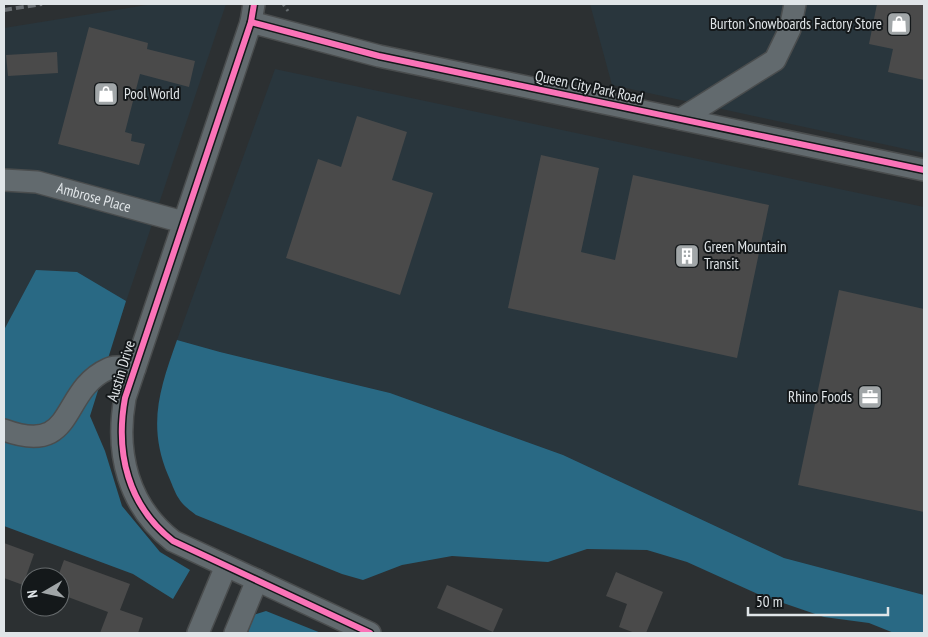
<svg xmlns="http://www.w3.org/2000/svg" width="928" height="637" font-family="'PT Sans Narrow',sans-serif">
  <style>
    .built { fill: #29363d }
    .forest { fill: #296984 }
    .building { fill: #4a4a4a }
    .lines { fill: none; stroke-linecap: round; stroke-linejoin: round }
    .minor-casing { stroke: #4a4d4e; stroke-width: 24 }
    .path { stroke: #666c6f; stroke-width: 3; stroke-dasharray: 2.5 4; stroke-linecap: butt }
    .minor { stroke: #626a6e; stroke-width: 21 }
    .rail { stroke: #686d71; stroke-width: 4; stroke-dasharray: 8 4; stroke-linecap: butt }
    .cycleway-casing { stroke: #14181a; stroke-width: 9 }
    .cycleway { stroke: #fb73b8; stroke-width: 6 }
    .labels { text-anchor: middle; stroke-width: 4; stroke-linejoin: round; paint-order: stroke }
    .poi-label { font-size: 15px; fill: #e0e5e8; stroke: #14181a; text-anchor: end }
    .street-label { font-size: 15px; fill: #e0e5e8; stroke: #14181a }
  </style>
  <rect width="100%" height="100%" fill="#2c3032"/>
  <g class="built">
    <polygon points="153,4 226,4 90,409 4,369 4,28"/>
    <polygon points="590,4 924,4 924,153 612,85"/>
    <polygon points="275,69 924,207 924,595 784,558 563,455 390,393 220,352 177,340"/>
  </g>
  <g class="forest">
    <polygon points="36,270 77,272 126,301 90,416 105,451 122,506 160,552 190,570 173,599 133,574 4,526 4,330"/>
    <path d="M177,340L220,352L390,393L563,455L784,558L924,595V633H894L869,623L824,617L760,595L687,562L647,550L587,549L548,562L452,556L402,565L363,580L342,574L196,515C177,501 177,496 168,475C147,425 160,388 177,340Z"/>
    <polygon points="266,611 321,633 248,633 253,615"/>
  </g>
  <g class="building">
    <polygon points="877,4 924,4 924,80 888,72 893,49 869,44"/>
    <polygon points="89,27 148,43 147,49 195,61 189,87 140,74 125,132 132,134 131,141 145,144 139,165 58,144"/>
    <polygon points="57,52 58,73 8,76 6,55"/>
    <polygon points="357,116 407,132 392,180 433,193 400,295 286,258 318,159 341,167"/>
    <polygon points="541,155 599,168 581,252 615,260 633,175 769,205 737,358 508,308"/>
    <polygon points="839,290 924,309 924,512 798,485"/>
    <polygon points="4,543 34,554 23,585 4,578"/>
    <polygon points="64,560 130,584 120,610 143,618 138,633 100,633 108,612 60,594 60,571"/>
    <polygon points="616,572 663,592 646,633 635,633 619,627 627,604 606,596"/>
    <polygon points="447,585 503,609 493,632 437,608"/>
  </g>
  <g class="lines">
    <defs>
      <g id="minor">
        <path d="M254,4L251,22L125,398C115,453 128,506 173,541L370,633"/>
        <polyline points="251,22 379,56 924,170"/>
        <polyline points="681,119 775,60 790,29 795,4"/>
        <path id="s1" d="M4,180L37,182L183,222"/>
        <path d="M4,430C77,457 59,391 108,369C115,365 127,368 135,368"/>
        <polyline points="198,633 226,566"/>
        <polyline points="235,633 257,580"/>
      </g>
    </defs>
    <use href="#minor" class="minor-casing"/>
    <polyline class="path" points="283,4 288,11"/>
    <use href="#minor" class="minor"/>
    <polyline class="rail" points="4,10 42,4"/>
    <defs>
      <g id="cycleway">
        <path d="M254,4L251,22L125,398C115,453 128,506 173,541L370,633"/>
        <polyline points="251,22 379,56 924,170"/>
      </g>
    </defs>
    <use href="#cycleway" class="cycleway-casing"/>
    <use href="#cycleway" class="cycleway"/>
  </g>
  <defs>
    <symbol id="shop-square" viewBox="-11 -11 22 22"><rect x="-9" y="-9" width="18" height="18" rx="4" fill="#a1a6a8" stroke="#14181a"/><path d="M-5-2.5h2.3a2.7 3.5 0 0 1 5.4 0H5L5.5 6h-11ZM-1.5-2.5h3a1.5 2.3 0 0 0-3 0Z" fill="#fff"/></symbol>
    <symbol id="building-square" viewBox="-11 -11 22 22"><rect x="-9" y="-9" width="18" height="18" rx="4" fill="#a1a6a8" stroke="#14181a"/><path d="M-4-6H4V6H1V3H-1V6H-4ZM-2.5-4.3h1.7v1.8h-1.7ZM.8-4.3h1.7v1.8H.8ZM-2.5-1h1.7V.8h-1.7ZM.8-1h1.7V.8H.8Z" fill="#fff"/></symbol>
    <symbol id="office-square" viewBox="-11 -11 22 22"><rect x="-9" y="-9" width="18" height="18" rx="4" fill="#a1a6a8" stroke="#14181a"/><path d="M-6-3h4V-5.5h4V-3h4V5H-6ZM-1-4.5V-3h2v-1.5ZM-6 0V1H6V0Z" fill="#fff"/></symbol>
  </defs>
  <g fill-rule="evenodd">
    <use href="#shop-square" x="885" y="10" width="28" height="28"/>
    <use href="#shop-square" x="92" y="80" width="28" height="28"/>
    <use href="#building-square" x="673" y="242" width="28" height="28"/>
    <use href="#office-square" x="856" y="383" width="28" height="28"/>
  </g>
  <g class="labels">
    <g class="poi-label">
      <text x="882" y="29">Burton Snowboards Factory Store</text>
      <text x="124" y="99" text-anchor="start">Pool World</text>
      <text x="704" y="252" text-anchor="start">Green Mountain<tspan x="704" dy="17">Transit</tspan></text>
      <text x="852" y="402">Rhino Foods</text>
    </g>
    <g class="street-label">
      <text transform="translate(589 87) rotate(12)" y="5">Queen City Park Road</text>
      <text dy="5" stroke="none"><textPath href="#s1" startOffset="92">Ambrose Place</textPath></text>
      <text transform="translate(121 371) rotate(-73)" y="5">Austin Drive</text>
    </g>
  </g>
  <rect width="928" height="637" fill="none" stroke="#e0e5e8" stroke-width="10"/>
  <g transform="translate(45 592) rotate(261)"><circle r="24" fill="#14181a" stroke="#666a6c"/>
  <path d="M0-4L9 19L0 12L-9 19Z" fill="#a1a6a8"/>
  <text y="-8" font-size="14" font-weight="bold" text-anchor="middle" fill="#e0e5e8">N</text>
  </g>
  <path d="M748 607v8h140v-8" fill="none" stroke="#e0e5e8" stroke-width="2.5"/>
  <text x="756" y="607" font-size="15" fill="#e0e5e8" stroke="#14181a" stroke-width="4" paint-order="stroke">50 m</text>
</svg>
